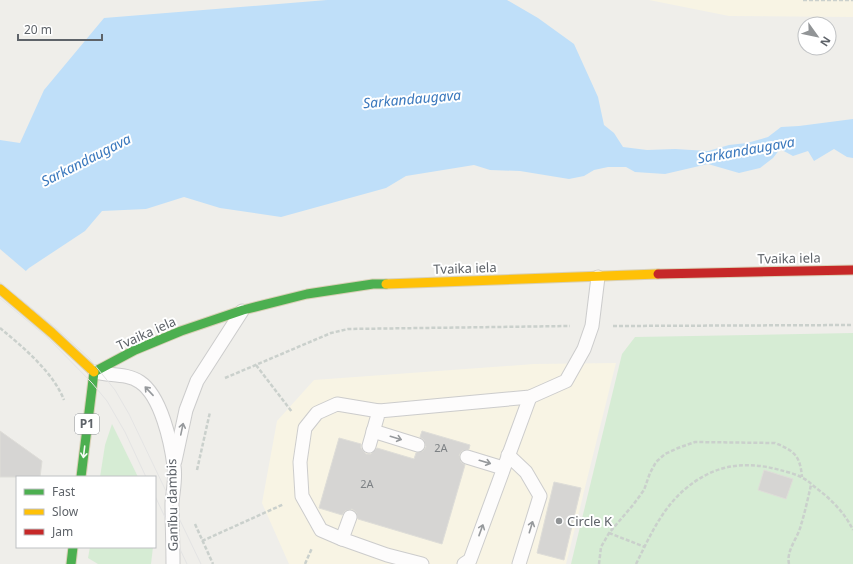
<svg xmlns="http://www.w3.org/2000/svg" width="853" height="564" font-family="'Noto Sans',sans-serif">
  <style>
    .commercial { fill: #f8f4e4 }
    .green { fill: #d6ecd4 }
    .water { fill: #bfdff9 }
    .pier { fill: #efeeea }
    .building { fill: #d6d5d3; stroke: #deddd8 }
    .lines { fill: none; stroke-linecap: round; stroke-linejoin: round }
    .lane-casing { stroke: #ccc; stroke-width: 15 }
    .fast-casing { stroke: #d9d0b6; stroke-width: 11 }
    .slow-casing { stroke: #d9d0b6; stroke-width: 11 }
    .jam-casing { stroke: #d9d0b6; stroke-width: 11 }
    .path { stroke: #cad0cc; stroke-width: 2.5; stroke-dasharray: 4 2; stroke-linecap: butt }
    .lane { stroke: #fdfcfc; stroke-width: 13 }
    .fast { stroke: #4caf50; stroke-width: 9 }
    .slow { stroke: #ffc107; stroke-width: 9 }
    .jam { stroke: #c62828; stroke-width: 9 }
    .tram { stroke: #e4e4e4; stroke-width: 1 }
    .oneway { stroke: #96999c }
    .oneway2 { stroke: #f6fbf6 }
    .poi-dot { fill: #919496; stroke: #fff; stroke-width: 1.5 }
    .labels { text-anchor: middle; stroke-width: 4; stroke-linejoin: round; paint-order: stroke }
    .number-label { font-size: 11px; fill: #7d8184 }
    .shield { fill: #fff; stroke: #8e9296; stroke-width: 1 }
    .shield-label { font-size: 12px; font-weight: bold; fill: #5e6369 }
    .street-label { font-size: 13px; fill: #5e6369; stroke: #fff }
    .poi-label { font-size: 13px; fill: #5e6369; stroke: #fff; text-anchor: start }
    .water-label { font-size: 14px; font-style: italic; fill: #3a78bd; stroke: #fff }
  </style>
  <rect width="100%" height="100%" fill="#efeeea"/>
  <g class="commercial">
    <polygon points="649,0 853,0 853,17 729,16"/>
    <polygon points="616,363 566,564 289,564 262,503 277,421 314,380 534,364"/>
  </g>
  <g class="green">
    <polygon points="853,333 853,564 571,564 622,354 635,337"/>
    <polygon points="112,424 138,477 100,477 105,445"/>
    <polygon points="90,547 153,547 151,564 98,564 88,558"/>
  </g>
  <polygon class="water" points="327,0 507,0 538,18 574,44 598,97 604,125 614,133 623,147 647,150 675,149 708,151 729,145 747,143 768,137 781,127 799,126 853,119 853,158 847,157 834,149 814,161 808,151 793,156 780,149 773,158 760,168 739,173 708,164 665,174 635,172 626,167 608,167 594,170 584,176 569,179 520,171 490,170 474,165 406,176 386,188 281,217 220,208 184,197 146,209 102,211 85,231 29,268 0,296 0,140 20,143 44,90 104,18"/>
  <polygon class="pier" points="0,249 27,272 0,298"/>
  <g class="building">
    <polygon points="0,431 42,461 40,477 0,477"/>
    <polygon points="422,431 470,445 469,449 462,451 459,455 461,462 465,465 442,544 358,519 356,512 352,509 345,511 342,515 319,508 339,438 361,444 361,448 366,454 371,454 377,448 414,459 416,453 423,451 426,447 424,440 420,437"/>
    <polygon points="764,470 793,479 786,499 758,490"/>
    <polygon points="554,482 581,488 564,560 537,553"/>
  </g>
  <g class="lines">
    <defs>
      <g id="lane">
        <path d="M95,372C110,376 127,373 140,382C161,396 171,442 174,466C176,478 173,491 172,503C172,523 173,544 173,564"/>
        <polyline points="373,431 418,445"/>
        <polyline points="369,446 379,411 530,397 566,381 584,349 592,326 598,277"/>
        <polyline points="508,455 526,472 540,496 519,564"/>
        <polyline points="467,457 503,468"/>
        <polyline points="175,461 186,410 197,381 242,311"/>
        <polyline points="350,517 342,539 387,555 422,564"/>
        <polyline points="342,539 321,530 302,496 300,462 305,428 317,413 337,404 379,411"/>
        <polyline points="464,564 470,560 530,397"/>
      </g>
      <g id="fast">
        <polyline points="94,372 135,350 181,331 243,310 307,294 373,284 386,284"/>
        <polyline points="81,477 94,372"/>
        <polyline points="71,564 73,547"/>
      </g>
      <g id="slow">
        <polyline points="386,284 658,274"/>
        <polyline points="0,289 52,333 94,372"/>
      </g>
      <polyline id="jam" points="658,274 853,270"/>
    </defs>
    <use href="#lane" class="lane-casing"/>
    <use href="#fast" class="fast-casing"/>
    <use href="#slow" class="slow-casing"/>
    <use href="#jam" class="jam-casing"/>
    <g class="path">
      <polyline points="803,0 853,0"/>
      <polyline points="613,326 853,325"/>
      <path d="M0,328C23,347 53,372 64,400"/>
      <polyline points="256,365 292,412"/>
      <polyline points="225,378 331,333 348,329 570,326"/>
      <polyline points="197,470 210,412"/>
      <polyline points="195,524 213,564"/>
      <polyline points="609,533 645,547"/>
      <polyline points="202,541 284,504"/>
      <polyline points="305,564 312,548"/>
      <path d="M599,564L601,547L609,533L633,505L644,490L650,473L656,462L665,454L678,448L695,442L775,443C795,451 800,456 802,477"/>
      <path d="M636,564C649,538 661,510 684,490C713,465 743,460 780,470C787,472 796,474 803,478C809,481 814,487 820,491C833,501 846,515 853,530"/>
      <path d="M789,564C786,550 798,538 801,525C805,512 808,498 811,485"/>
    </g>
    <use href="#lane" class="lane"/>
    <use href="#fast" class="fast"/>
    <use href="#slow" class="slow"/>
    <use href="#jam" class="jam"/>
    <g class="tram">
      <polyline points="0,282 56,328 89,358 115,390 129,414 201,564"/>
      <polyline points="0,298 48,338 92,383 107,401 125,432 146,477"/>
      <polyline points="155,496 187,564"/>
    </g>
  </g>
  <defs><path id="oneway-shaft" d="M-6 0H5M1.5-3L5.5 0L1.5 3" fill="none" stroke-width="1.6" stroke-linecap="round" stroke-linejoin="round"/></defs>
  <g class="oneway">
    <use href="#oneway-shaft" transform="translate(149 391) rotate(-133)"/>
    <use href="#oneway-shaft" transform="translate(182 429) rotate(-78)"/>
    <use href="#oneway-shaft" transform="translate(396 438) rotate(17)"/>
    <use href="#oneway-shaft" transform="translate(485 462) rotate(16)"/>
    <use href="#oneway-shaft" transform="translate(531 527) rotate(-73)"/>
    <use href="#oneway-shaft" transform="translate(481 530) rotate(-70)"/>
  </g>
  <use class="oneway2" href="#oneway-shaft" transform="translate(84 452) rotate(97)"/>
  <circle class="poi-dot" cx="559" cy="521" r="4"/>
  <g class="labels">
    <g class="number-label">
      <text x="441" y="452">2A</text>
      <text x="367" y="488">2A</text>
    </g>
    <rect class="shield" x="75" y="414" width="24" height="20" rx="3"/>
    <g class="shield-label">
      <text x="87" y="428">P1</text>
    </g>
    <g class="street-label">
      <text transform="translate(789 258) rotate(-1)" y="5">Tvaika iela</text>
      <text transform="translate(465 268) rotate(-2)" y="5">Tvaika iela</text>
      <text transform="translate(146 333) rotate(-24)" y="5">Tvaika iela</text>
      <text transform="translate(172 505) rotate(-91)" y="5">Ganību dambis</text>
    </g>
    <g class="poi-label">
      <text x="567" y="526">Circle K</text>
    </g>
    <g class="water-label">
      <text transform="translate(412 99) rotate(-5)" y="5">Sarkandaugava</text>
      <text transform="translate(746 150) rotate(-10)" y="5">Sarkandaugava</text>
      <text transform="translate(86 160) rotate(-27)" y="5">Sarkandaugava</text>
    </g>
  </g>
  <rect x="16" y="476" width="140" height="72" fill="#ffffff" stroke="#bfc1c3"/>
  <rect x="24" y="489" width="20" height="6" fill="#4caf50" stroke="#bfc1c3"/>
  <text x="52" y="496" font-size="12" fill="#5e6369">Fast</text>
  <rect x="24" y="509" width="20" height="6" fill="#ffc107" stroke="#bfc1c3"/>
  <text x="52" y="516" font-size="12" fill="#5e6369">Slow</text>
  <rect x="24" y="529" width="20" height="6" fill="#c62828" stroke="#bfc1c3"/>
  <text x="52" y="536" font-size="12" fill="#5e6369">Jam</text>
  <g transform="translate(817 36) rotate(123)"><circle r="19" fill="#ffffff" stroke="#bfc1c3"/>
  <path d="M0-3L7 15L0 10L-7 15Z" fill="#919496"/>
  <text y="-6" font-size="11" font-weight="bold" text-anchor="middle" fill="#5e6369">N</text>
  </g>
  <path d="M18 34v6h84v-6" fill="none" stroke="#5e6369" stroke-width="2"/>
  <text x="24" y="34" font-size="12" fill="#5e6369" stroke="#ffffff" stroke-width="3" paint-order="stroke">20 m</text>
</svg>
